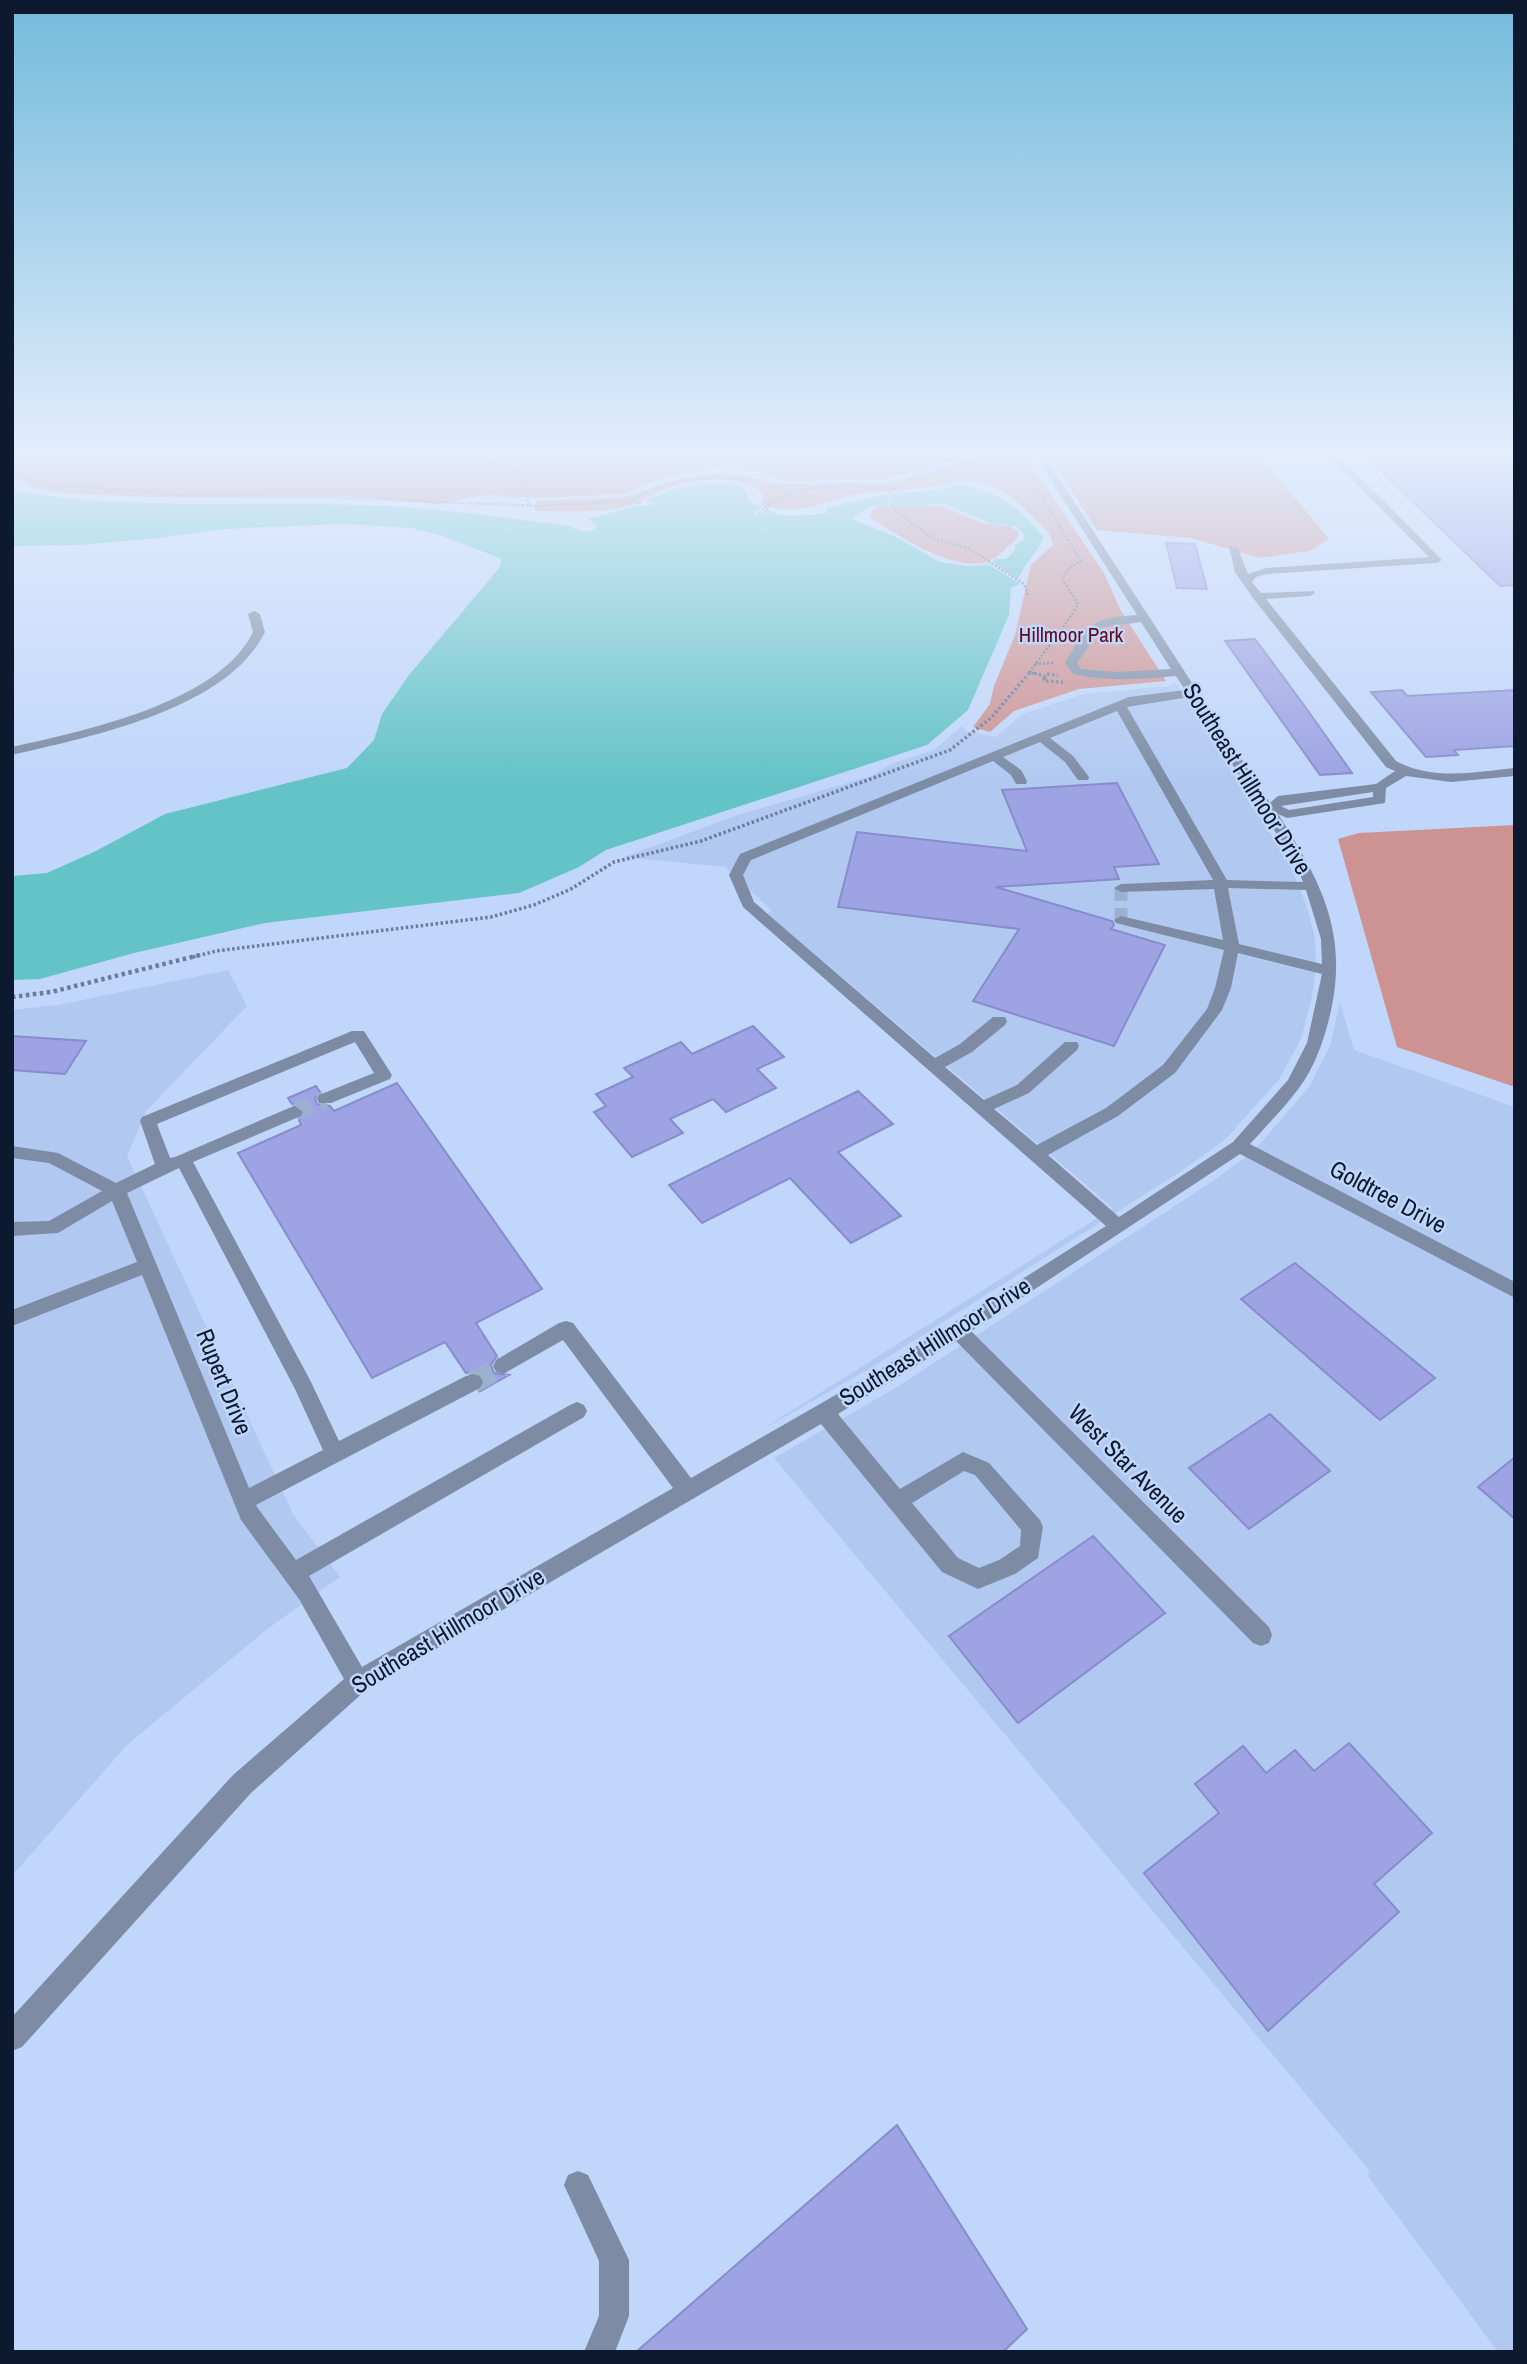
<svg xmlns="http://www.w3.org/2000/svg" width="1527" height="2364" font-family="'Archivo Narrow',sans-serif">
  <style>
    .built { fill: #b1c9f1 }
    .green { fill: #cd9292 }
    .forest { fill: #cf8686 }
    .water { fill: #64c3c7 }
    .building { fill: #9da3e3; stroke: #878dcb; stroke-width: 2 }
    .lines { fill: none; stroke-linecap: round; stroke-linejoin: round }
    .minor-tunnel-far2 { stroke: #9cb0d1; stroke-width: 13; stroke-dasharray: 13 7; stroke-linecap: butt }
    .minor-tunnel-far1 { stroke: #9cb0d1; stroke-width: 17; stroke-dasharray: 17 9; stroke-linecap: butt }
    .minor-tunnel { stroke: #9cb0d1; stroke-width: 22; stroke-dasharray: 22 10; stroke-linecap: butt }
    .path-far2 { stroke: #6a7c99; stroke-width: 2.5; stroke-dasharray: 2 2; stroke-linecap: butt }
    .path-far1 { stroke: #6a7c99; stroke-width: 3.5; stroke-dasharray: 2.5 2.5; stroke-linecap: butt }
    .path { stroke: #6a7c99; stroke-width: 4.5; stroke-dasharray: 3.5 3.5; stroke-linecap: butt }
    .minor { fill: #7d8ca4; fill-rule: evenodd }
    .labels { text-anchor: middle; stroke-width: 5; stroke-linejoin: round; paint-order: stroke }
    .far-park-label { font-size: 21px; fill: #630919; stroke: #c0d6fa }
    .street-label { font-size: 24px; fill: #0c192f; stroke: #c0d6fa }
  </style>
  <rect width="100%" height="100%" fill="#c0d6fa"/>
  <g class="built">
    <polygon points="1176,683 1290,864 1308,910 1315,938 1316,969 1311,1001 1301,1039 1280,1078 1226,1139 1183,1170 874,1366 758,1432 1113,1208 767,913 772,911 725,867 624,857 735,816 871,776 891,764 934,750 962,726 967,731 995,737 1023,714 1084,694 1169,686"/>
    <polygon points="228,970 247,1006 147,1110 127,1156 293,1514 340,1577 266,1630 128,1744 12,1876 12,1010 58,1005"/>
    <polygon points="1340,1003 1354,1050 1515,1107 1515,2352 1498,2352 1367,2175 1370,2171 774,1458 897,1387 1207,1185 1252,1153 1309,1087 1330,1046"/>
  </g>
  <g class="green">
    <path d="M982,452H1022L1104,573L1120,609L1166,681L1079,689L1014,711L990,732L973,727L990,704L994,686L1015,635L1031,565L1053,545C1051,531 1038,522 1028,512C979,463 956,487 898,491C879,492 858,492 839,498C814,507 789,515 761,504L764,496C743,470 690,479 662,491C652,494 642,502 632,505C602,514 566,511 535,511L537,501L625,497L683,478L716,474L742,475L783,484L887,483L957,464Z"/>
    <polygon points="1046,452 1268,452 1265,462 1329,539 1310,551 1260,558 1191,538 1097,530"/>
    <path d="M879,506H941L985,524L1009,526L1019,532C1018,541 1012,542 1006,548C974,589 903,538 870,517L871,511Z"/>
    <polygon points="1515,825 1515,1087 1397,1047 1338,839 1359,833"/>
  </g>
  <polygon class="forest" points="119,452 971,452 951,461 884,479 789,481 740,466 717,467 665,477 621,494 537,498 484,495 438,504 346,496 157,497 60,493 32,487 12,477 12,456"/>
  <g class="water">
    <path d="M713,483C730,483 746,482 749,501L762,507L753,513L763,515L766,508C782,521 807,514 826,513L827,508L886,494L889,505L870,507L852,519L898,538L940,562L967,566L989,565L1021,584L1011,587L1009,615L968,710L927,745L606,850L579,867L519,893L265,923L134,953L40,979L12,980V876L47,873L96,851L165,814L347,768L374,740L382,714L409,675L500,567L502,559L443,536L411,528L344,524L225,529L159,538L79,545L12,546V490C127,512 243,500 359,505C430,507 501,517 571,526L583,532L595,530L597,526L588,519L639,505L649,506L653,502L644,501L679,487Z"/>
    <path d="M956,484C988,486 1021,507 1040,533L1044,538C1036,554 1026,561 1018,579L995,564L994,559H1006L1015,550V545L1024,540V534L1016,526L992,524L945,504L894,506L891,494L945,489Z"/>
  </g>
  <g class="building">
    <polygon points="1361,452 1501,452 1515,464 1515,585 1500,586"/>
    <polygon points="1166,543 1195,544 1207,589 1177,588"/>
    <polygon points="1255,639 1306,708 1352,773 1320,775 1225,641"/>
    <polygon points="1402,690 1407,696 1515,690 1515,746 1454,750 1458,755 1426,757 1371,692"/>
    <polygon points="1117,783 1159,864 1114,867 1119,879 996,887 1112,921 1114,925 1111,929 1165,945 1114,1046 973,1001 1019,929 838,907 857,832 1027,851 1002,790"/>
    <polygon points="753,1026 784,1057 757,1069 776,1088 726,1112 713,1099 670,1119 683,1133 632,1157 594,1112 606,1106 596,1094 633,1077 624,1068 681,1042 692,1054"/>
    <polygon points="12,1036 86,1041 65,1074 12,1070"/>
    <polygon points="397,1083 542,1289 476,1323 497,1356 491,1365 494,1373 509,1375 479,1392 485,1383 482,1375 474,1371 466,1373 445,1342 372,1378 238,1153 301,1125 299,1120 306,1111 297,1104 292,1104 288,1098 316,1086 320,1092 315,1098 317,1104 330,1106 334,1111"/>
    <polygon points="858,1091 893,1124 838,1152 901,1216 851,1243 790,1178 702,1223 669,1185"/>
    <polygon points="1295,1263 1435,1378 1380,1420 1241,1299"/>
    <polygon points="1270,1414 1330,1471 1249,1529 1189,1468"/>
    <polygon points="1515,1457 1515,1519 1478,1487"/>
    <polygon points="1093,1536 1165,1613 1018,1723 949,1636"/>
    <polygon points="1349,1743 1432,1833 1374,1884 1399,1912 1268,2031 1144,1873 1219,1813 1195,1784 1243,1746 1266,1773 1295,1750 1314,1771"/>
    <polygon points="897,2125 1027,2329 1003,2352 636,2352"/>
  </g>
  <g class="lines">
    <polyline class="minor-tunnel-far2" points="1121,888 1121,920"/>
    <polyline class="minor-tunnel-far1" points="295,1112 325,1099"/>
    <polyline class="minor-tunnel" points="473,1382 503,1366"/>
    <g class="path-far2">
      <polyline points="458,452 516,471 521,477 529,506"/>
      <polyline points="992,452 958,468 913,479 889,490 892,508 932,538 970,549 1024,584 1028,595"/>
      <polyline points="1014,452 1022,464"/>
      <path d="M1026,471L1081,561L1068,569L1062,579L1078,604C1077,609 1035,665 1028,674"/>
      <polyline points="12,476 53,485 184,495 323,497 536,506 631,501"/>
      <path d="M641,503L631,501C678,470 737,473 788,492"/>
      <path d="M759,513C793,481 846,484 890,489"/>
      <polyline points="1035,664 1054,663"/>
      <polyline points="1028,672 1037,674"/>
    </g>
    <g class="path-far1">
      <polyline points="1029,672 1045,676"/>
      <polyline points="1044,678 1044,681 1063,682"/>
      <polyline points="1044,678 1047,674 1058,675"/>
      <polyline points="193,957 216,951 491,917 534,905 571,889 614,862 701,841 950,750 992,717 1030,672"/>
    </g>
    <polyline class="path" points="12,997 51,992 200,955"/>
    <g class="minor">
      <polygon points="12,452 53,452 48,455 12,456"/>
      <path d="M1033,452H1042L1270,803L1278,796L1376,784L1395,771L1386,767L1253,598L1235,572L1229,546L1238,548L1248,574L1266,568L1429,557L1325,452H1335L1442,560L1437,563L1267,574L1256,577L1252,582L1261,593L1314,591L1315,593L1310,596L1266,599L1396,761C1433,781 1474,772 1515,768V776L1451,782L1406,776L1386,788L1385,803L1287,818L1278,814C1322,883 1350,935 1329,1019C1323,1043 1314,1068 1299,1088C1285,1107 1266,1126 1250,1144L1515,1282V1298L1240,1154L971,1331L1269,1627L1272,1635L1269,1643L1261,1646L1253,1643L956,1341L838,1414L900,1489L963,1452L989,1463L1040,1520L1043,1527L1038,1558L1015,1574L978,1589L942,1572L821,1424L366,1690L251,1793L22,2047L12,2051V2017L233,1775L344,1679L299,1599L241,1520L142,1275L12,1326V1310L137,1262L112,1201L58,1233L12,1236V1222L49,1221L102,1191L49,1163L12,1158V1146L58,1153L116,1183L155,1164L140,1121L142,1117L352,1031H364L392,1075L390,1079L331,1103H319L317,1099L319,1095L374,1073L355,1042L157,1124L170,1158L175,1157L289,1108L295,1106L303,1112L301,1116L193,1162L310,1380L339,1441L466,1376L473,1374L480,1376L483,1382L480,1388L256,1505L257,1507L296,1560L570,1405L577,1402L584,1405L587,1411L584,1417L309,1576L362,1667L673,1488L563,1340L503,1374L496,1372L493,1366L496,1360L559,1323L566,1321L573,1323L691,1478L879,1370L1106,1226L743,907L729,875L740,854L1129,697L1185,690L1176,676C1141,679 1107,682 1073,674L1065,663C1089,624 1090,618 1137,615ZM1141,622L1171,669L1116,672L1081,669L1077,663L1102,627ZM1189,697L1296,864L1303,882L1227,880L1127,707ZM1117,711L1213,880L1121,884L1114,888L1121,892L1214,889L1223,940L1121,916L1114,920L1116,923L1224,950L1215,988L1207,1009L1163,1065L1106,1108L1037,1145L994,1109L1029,1093L1077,1050L1079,1046L1077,1042H1065L1017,1085L984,1100L945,1067L972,1052L1005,1025L1007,1021L1005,1017H993L960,1044L935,1058L754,902L743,875L751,860L993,761L1011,775L1016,784H1026L1027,781L1021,770L1003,757L1040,742L1065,762L1078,780H1088L1089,777L1073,756L1050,738ZM1373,792V797L1289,810L1281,806ZM1228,888L1306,890L1321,939L1322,964L1239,944ZM1238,953L1322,974L1307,1043L1288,1080L1233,1142L1119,1217L1048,1155L1118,1116L1175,1073L1222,1010L1231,988ZM179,1168L295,1389L323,1450L249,1488L127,1193ZM964,1471L975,1475L1021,1530L1020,1546L999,1560L979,1568L958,1558L912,1503Z"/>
      <path d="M254,611L260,614L265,632C227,710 89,737 12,755V747C83,731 219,703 253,632L248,614Z"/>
      <polygon points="578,2171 588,2175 629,2260 629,2316 615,2352 584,2352 599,2316 599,2261 564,2185 568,2175"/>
    </g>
  </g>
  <linearGradient id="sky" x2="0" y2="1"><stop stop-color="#73badb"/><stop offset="0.58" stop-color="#e3edfd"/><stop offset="1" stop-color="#e3edfd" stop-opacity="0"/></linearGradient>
  <rect width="1527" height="782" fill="url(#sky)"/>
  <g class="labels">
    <g class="far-park-label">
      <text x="1071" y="642">Hillmoor Park</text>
    </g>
    <g class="street-label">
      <text transform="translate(1247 779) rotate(58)" y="8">Southeast Hillmoor Drive</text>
      <text transform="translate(1388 1197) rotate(28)" y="8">Goldtree Drive</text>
      <text transform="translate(935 1342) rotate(-32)" y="8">Southeast Hillmoor Drive</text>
      <text transform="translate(224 1382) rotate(68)" y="8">Rupert Drive</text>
      <text transform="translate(1128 1464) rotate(45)" y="8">West Star Avenue</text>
      <text transform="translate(448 1631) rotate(-31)" y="8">Southeast Hillmoor Drive</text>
    </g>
  </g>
  <rect width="1527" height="2364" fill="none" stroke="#0c192f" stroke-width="28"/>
</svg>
